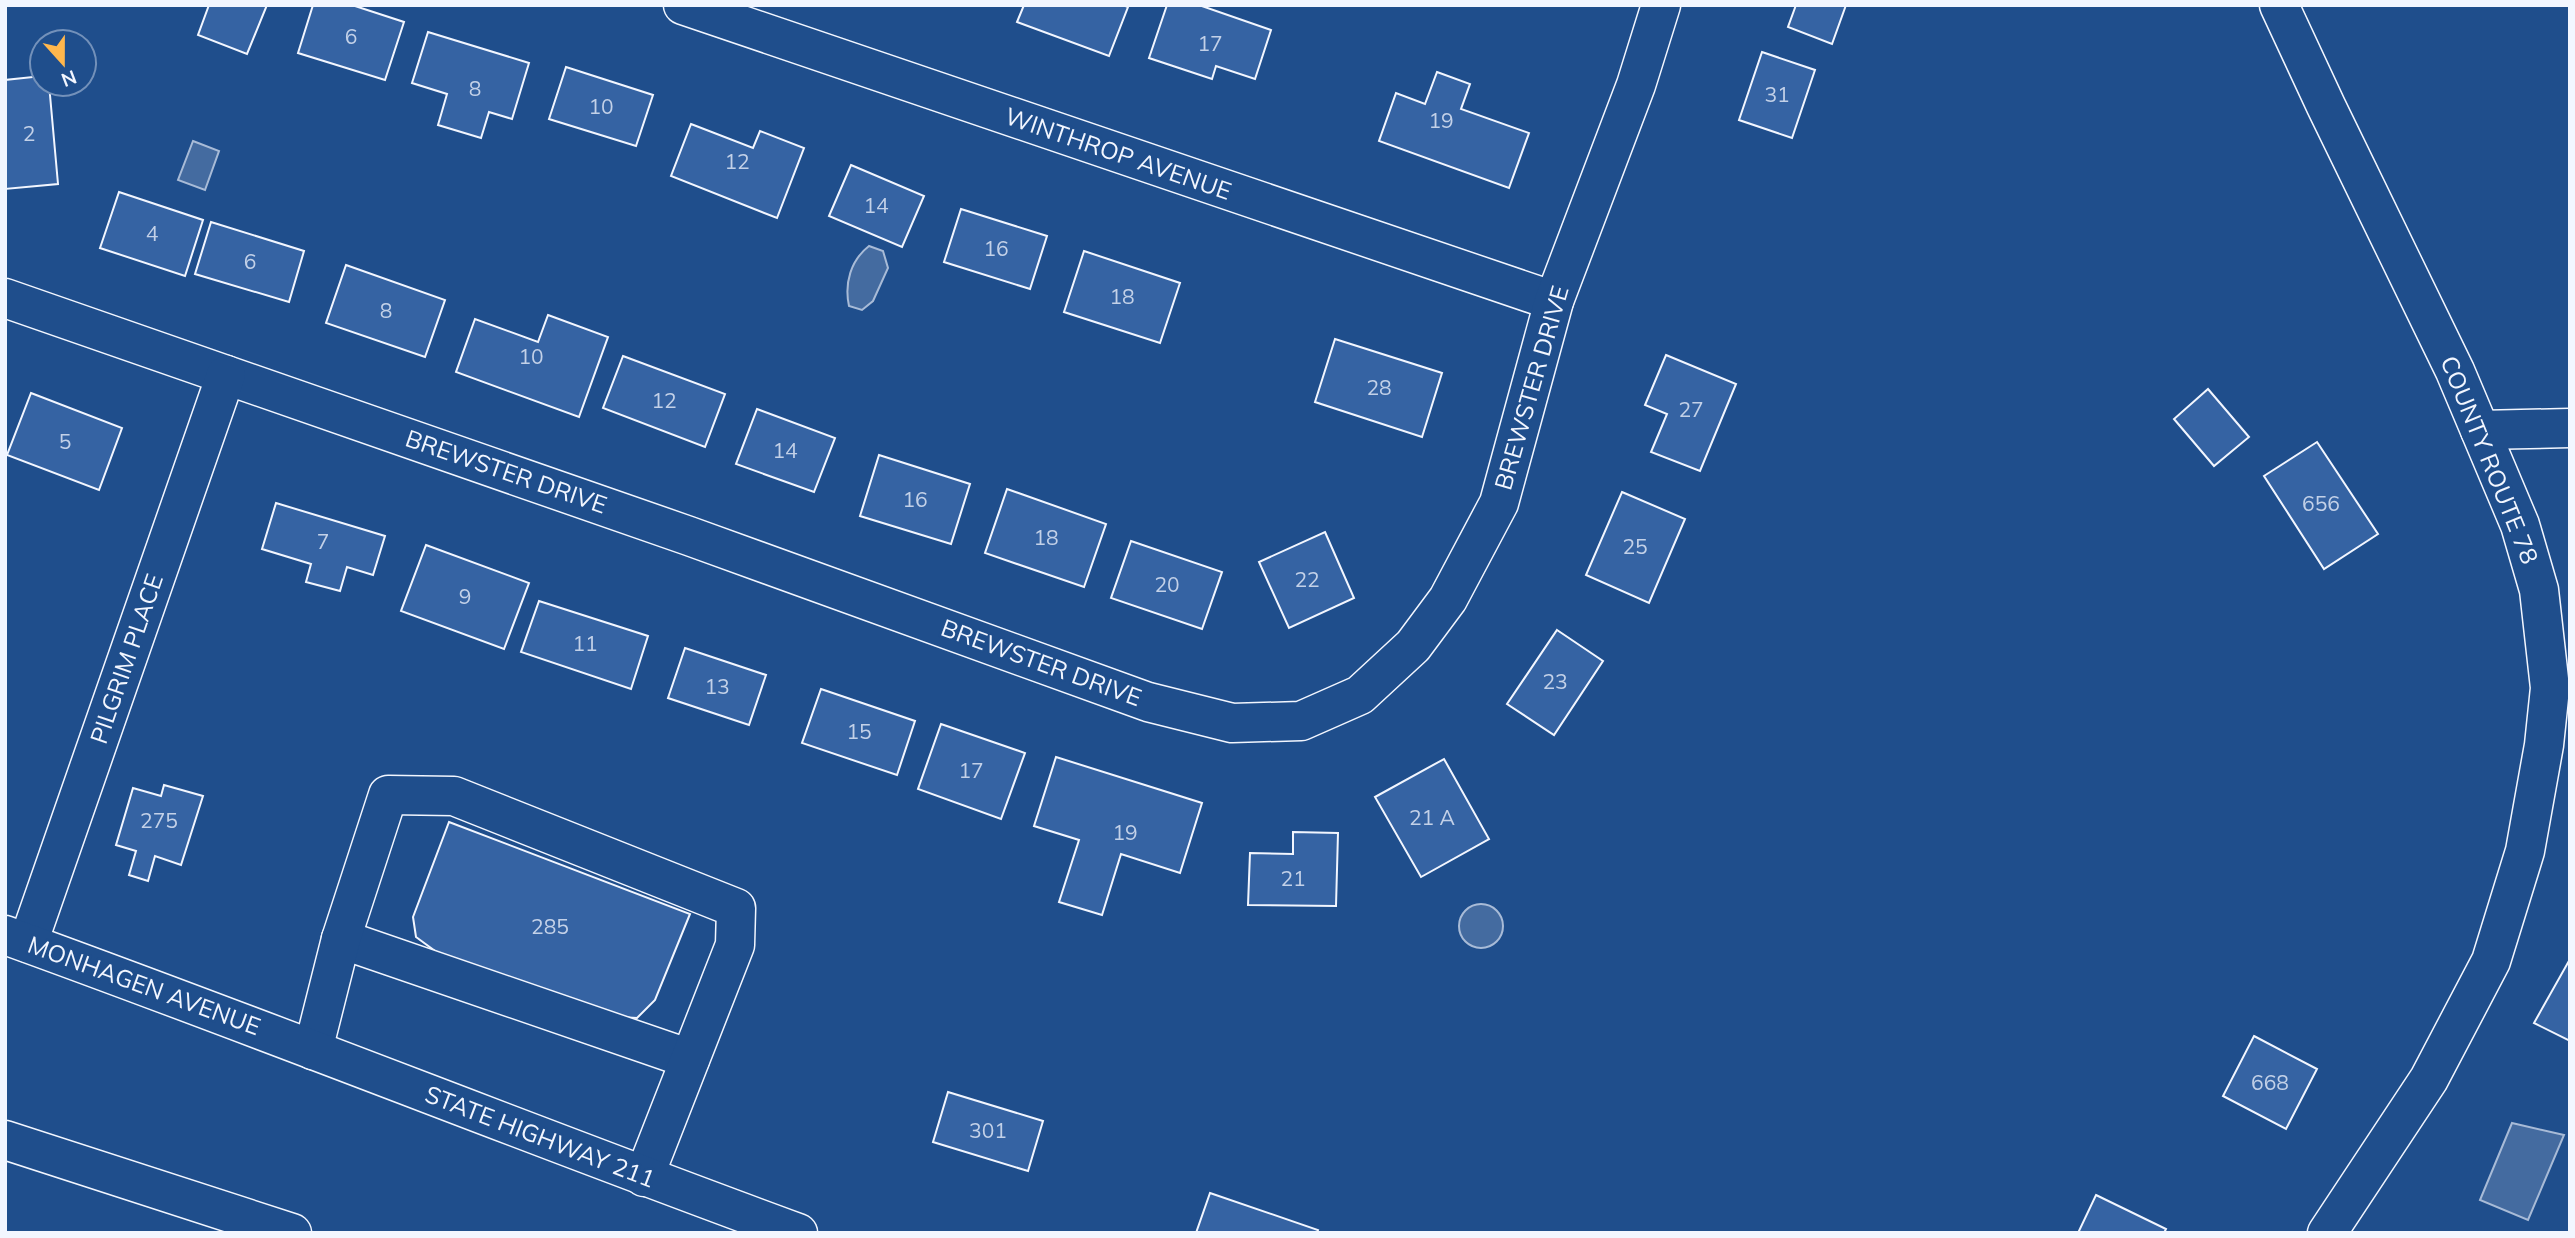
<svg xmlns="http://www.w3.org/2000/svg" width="2575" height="1238" font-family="Mulish,sans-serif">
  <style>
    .water { fill: #446ba0; stroke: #a8bbd7; stroke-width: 2 }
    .building { fill: #3563a3; stroke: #f2f6ff; stroke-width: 2 }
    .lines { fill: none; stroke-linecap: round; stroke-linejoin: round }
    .minor-casing { stroke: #f2f6ff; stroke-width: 41 }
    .major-casing { stroke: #f2f6ff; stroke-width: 41 }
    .minor { stroke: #1f4e8c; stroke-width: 38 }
    .major { stroke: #1f4e8c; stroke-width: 38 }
    .labels { text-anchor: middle; stroke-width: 5; stroke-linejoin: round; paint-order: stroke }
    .number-label { font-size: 21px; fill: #c3d1e8 }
    .street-label { font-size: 24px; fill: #f2f6ff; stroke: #1f4e8c }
  </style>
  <rect width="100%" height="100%" fill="#1f4e8c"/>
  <g class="water">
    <polygon points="193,141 219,151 205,190 178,180"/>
    <path d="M869,246L883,251L888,268L873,301L862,310L849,306C844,283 851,260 869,246Z"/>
    <circle cx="1481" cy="926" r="22"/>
    <polygon points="2512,1123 2564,1135 2528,1220 2480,1200"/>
  </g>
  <g class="building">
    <polygon points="209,5 267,5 247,54 198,35"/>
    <polygon points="313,5 352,5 404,22 385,80 298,53"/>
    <polygon points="1024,5 1123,5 1128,7 1109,56 1017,22"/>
    <polygon points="1167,5 1199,5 1271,30 1255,79 1216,66 1212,79 1149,58"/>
    <polygon points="1796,5 1846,5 1832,44 1788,27"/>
    <polygon points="428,32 529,63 512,119 489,112 481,138 438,125 447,94 412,83"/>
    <polygon points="1762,52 1815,70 1792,138 1739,120"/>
    <polygon points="566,67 653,95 636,146 549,119"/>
    <polygon points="1437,72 1470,84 1461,109 1529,133 1509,188 1379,141 1396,93 1425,104"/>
    <polygon points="42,76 42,84 49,84 58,184 5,189 5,80"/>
    <polygon points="691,124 753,148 760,131 804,148 777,218 671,176"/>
    <polygon points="851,165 924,196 902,247 829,216"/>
    <polygon points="119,192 203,220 185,276 100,248"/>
    <polygon points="961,209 1047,236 1030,289 944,262"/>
    <polygon points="211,222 304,251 289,302 195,274"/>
    <polygon points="1084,251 1180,283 1160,343 1064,312"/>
    <polygon points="346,265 445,300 425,357 326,323"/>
    <polygon points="548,315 608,337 579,417 456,372 475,319 538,342"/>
    <polygon points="1335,339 1442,373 1422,437 1315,402"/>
    <polygon points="1666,355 1736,384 1700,471 1651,452 1667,414 1645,405"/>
    <polygon points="623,356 725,394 705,447 603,408"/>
    <polygon points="2208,389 2249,437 2214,466 2174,419"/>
    <polygon points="31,393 122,428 99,490 7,455"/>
    <polygon points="757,409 835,438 814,492 736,464"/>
    <polygon points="2317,442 2378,534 2324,569 2264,476"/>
    <polygon points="879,455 970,484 951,544 860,516"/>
    <polygon points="1007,489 1106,524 1084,587 985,553"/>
    <polygon points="1622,492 1685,519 1649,603 1586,575"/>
    <polygon points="276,503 385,536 373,575 347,567 340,591 306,582 311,564 262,549"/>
    <polygon points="1325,532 1354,598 1289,628 1259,562"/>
    <polygon points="1131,541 1222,572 1202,629 1111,598"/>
    <polygon points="426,545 529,583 504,649 401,611"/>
    <polygon points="539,601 648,636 631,689 521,652"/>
    <polygon points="1557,630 1603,661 1554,735 1507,704"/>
    <polygon points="685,648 766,675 749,725 668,698"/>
    <polygon points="821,689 915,721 897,775 802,743"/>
    <polygon points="941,724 1025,753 1001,819 918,789"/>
    <polygon points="1056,757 1202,803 1180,873 1121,854 1102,915 1059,902 1079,840 1034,826"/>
    <polygon points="1444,759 1489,839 1421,877 1375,797"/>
    <polygon points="164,785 203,796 181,865 155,856 148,881 129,875 136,851 116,845 133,788 161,796"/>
    <polygon points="449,822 690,914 655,1000 637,1018 619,1017 442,956 416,937 413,917"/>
    <polygon points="1293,832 1338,833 1336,906 1248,905 1250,853 1293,854"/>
    <polygon points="2570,959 2570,1041 2534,1023"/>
    <polygon points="2254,1036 2317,1069 2286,1129 2223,1096"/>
    <polygon points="948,1092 1043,1121 1028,1171 933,1142"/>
    <polygon points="1210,1193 1318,1230 1317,1233 1196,1233"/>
    <polygon points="2096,1195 2166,1229 2164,1233 2078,1233"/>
  </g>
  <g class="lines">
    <defs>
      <g id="minor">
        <polyline points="683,5 1554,301"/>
        <polyline points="2279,5 2326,106 2455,371 2520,525 2539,590 2550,688 2544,745 2525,851 2491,961 2429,1079 2327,1233"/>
        <polyline points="5,298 689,536 1148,702 1232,723 1301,721 1360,695 1413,646 1448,599 1499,503 1554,301 1636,85 1661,5"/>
        <polyline points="2480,430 2570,428"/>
        <polyline points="341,939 690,1059"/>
        <polyline points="28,943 226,375"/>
        <polyline points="313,1050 341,939 388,795 454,796 736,908 735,945 644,1177"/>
        <polyline points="5,1140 292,1233"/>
      </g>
      <path id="major" d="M5,935C271,1031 533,1136 798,1233"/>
    </defs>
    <use href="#minor" class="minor-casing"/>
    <use href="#major" class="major-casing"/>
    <use href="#minor" class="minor"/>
    <use href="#major" class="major"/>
  </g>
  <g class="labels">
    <g class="number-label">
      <text x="351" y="44">6</text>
      <text x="1210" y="51">17</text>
      <text x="475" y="96">8</text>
      <text x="1777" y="102">31</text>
      <text x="601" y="114">10</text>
      <text x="1441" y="128">19</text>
      <text x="29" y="141">2</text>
      <text x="737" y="169">12</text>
      <text x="876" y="213">14</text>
      <text x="152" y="241">4</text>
      <text x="996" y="256">16</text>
      <text x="250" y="269">6</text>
      <text x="1122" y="304">18</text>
      <text x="386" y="318">8</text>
      <text x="531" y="364">10</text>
      <text x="1379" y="395">28</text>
      <text x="664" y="408">12</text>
      <text x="1691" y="417">27</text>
      <text x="65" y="449">5</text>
      <text x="785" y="458">14</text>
      <text x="915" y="507">16</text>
      <text x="2321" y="511">656</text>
      <text x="1046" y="545">18</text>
      <text x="323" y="549">7</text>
      <text x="1635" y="554">25</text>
      <text x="1307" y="587">22</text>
      <text x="1167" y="592">20</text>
      <text x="465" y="604">9</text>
      <text x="585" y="651">11</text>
      <text x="1555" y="689">23</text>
      <text x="717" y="694">13</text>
      <text x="859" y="739">15</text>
      <text x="971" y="778">17</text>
      <text x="1432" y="825">21 A</text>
      <text x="159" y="828">275</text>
      <text x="1125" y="840">19</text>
      <text x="1293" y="886">21</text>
      <text x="550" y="934">285</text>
      <text x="2270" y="1090">668</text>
      <text x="988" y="1138">301</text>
    </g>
    <g class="street-label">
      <text transform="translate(1118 154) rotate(19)" y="8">WINTHROP AVENUE</text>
      <text transform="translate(1532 388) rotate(-74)" y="8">BREWSTER DRIVE</text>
      <text transform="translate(2489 460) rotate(68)" y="8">COUNTY ROUTE 78</text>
      <text transform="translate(506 472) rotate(19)" y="8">BREWSTER DRIVE</text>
      <text transform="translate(127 659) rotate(-71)" y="8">PILGRIM PLACE</text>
      <text transform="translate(1041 663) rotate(20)" y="8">BREWSTER DRIVE</text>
      <text transform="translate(144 986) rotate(20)" y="8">MONHAGEN AVENUE</text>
      <text transform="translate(540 1137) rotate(21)" y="8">STATE HIGHWAY 211</text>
    </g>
  </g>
  <rect width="2575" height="1238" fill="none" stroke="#f2f6ff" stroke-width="14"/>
  <g transform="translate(63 63) rotate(159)"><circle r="33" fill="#1f4e8c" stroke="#7391ba" stroke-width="2"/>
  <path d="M0-5L12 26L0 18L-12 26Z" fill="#ffb74d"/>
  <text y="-10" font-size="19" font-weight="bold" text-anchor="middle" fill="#f2f6ff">N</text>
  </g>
</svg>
